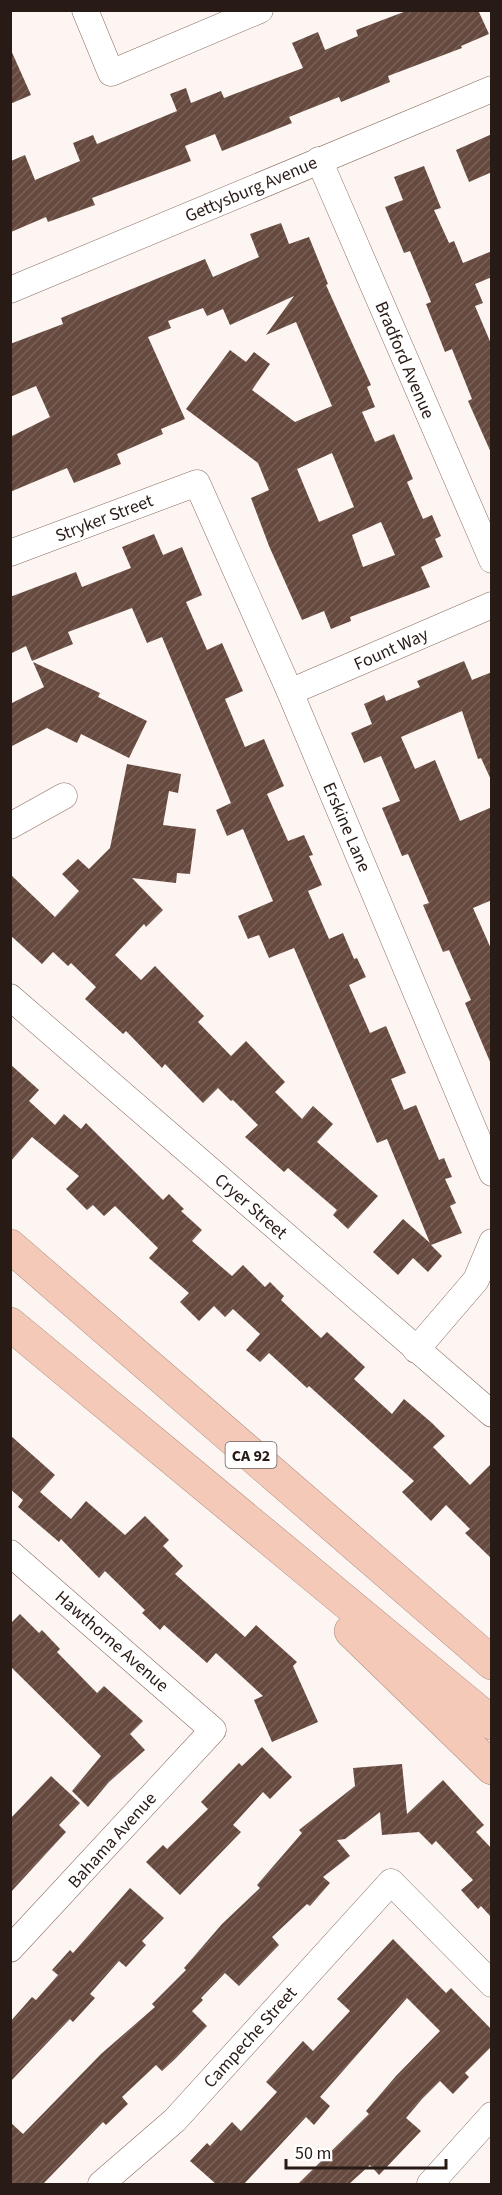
<svg xmlns="http://www.w3.org/2000/svg" width="502" height="2195" font-family="'Source Sans 3',sans-serif">
  <style>
    .building { fill: url(#building-hatch); fill-rule: evenodd }
    .lines { fill: none; stroke-linecap: round; stroke-linejoin: round }
    .street-casing { stroke: #8b6c60; stroke-width: 27 }
    .highway-casing { stroke: #ad8c7f; stroke-width: 34 }
    .street { stroke: #fff; stroke-width: 26 }
    .highway { stroke: #f5c9b8; stroke-width: 33 }
    .labels { text-anchor: middle; stroke-width: 6; stroke-linejoin: round; paint-order: stroke }
    .shield { fill: #fff; stroke: #685f5c; stroke-width: 1.5 }
    .shield-label { font-size: 16px; font-weight: bold; fill: #281b16 }
    .street-label { font-size: 18px; fill: #281b16; stroke: #fff }
  </style>
  <defs>
    <pattern id="building-hatch" width="6" height="6" patternUnits="userSpaceOnUse" patternTransform="scale(1.5)"><rect width="6" height="6" fill="#674a3f"/><path d="M-1 1l2-2M0 6l6-6M5 7l2-2" fill="none" stroke="#786157"/></pattern>
  </defs>
  <rect width="100%" height="100%" fill="#fcf5f2"/>
  <g class="building">
    <polygon points="409,10 478,10 489,34 461,46 462,48 388,76 390,82 341,102 339,97 289,117 292,123 222,151 215,134 185,146 191,161 92,198 95,205 48,222 46,217 11,232 11,161 25,155 35,180 80,161 73,143 93,135 97,144 177,111 170,94 186,88 191,103 221,91 224,98 303,68 292,43 318,32 325,50 358,36 356,30"/>
    <polygon points="10,48 31,95 10,104"/>
    <polygon points="492,134 492,172 469,182 456,150"/>
    <polygon points="424,166 441,208 434,210 449,243 454,241 463,263 492,251 492,277 475,284 483,303 475,306 492,346 492,455 468,401 472,399 452,349 445,352 426,304 431,302 410,251 404,253 385,207 403,200 394,177"/>
    <path d="M281,223L289,244L309,237L328,284L326,285L371,385L367,387L375,407L362,412L375,442L394,434L413,479L407,482L423,519L432,515L441,536L435,539L443,557L421,567L430,587L350,617L351,621L331,629L324,611L302,620L269,546L251,498L269,490L258,463L186,409L230,350L246,362L254,352L270,364L252,390L295,422L332,406L296,322L266,335L294,296L230,325L223,309L207,316L203,308L168,321L171,328L148,337L185,419L161,429L163,434L117,454L121,464L74,483L67,468L10,492V437L50,417L36,386L10,397V344L63,324L61,318L205,259L213,277L259,257L250,234ZM332,453L354,507L319,522L297,469ZM381,522L395,555L363,567L352,535Z"/>
    <polygon points="154,534 163,555 182,547 202,595 186,602 207,650 222,643 243,691 225,699 245,747 264,739 284,786 267,794 288,841 304,835 313,855 309,856 322,885 308,891 329,939 343,933 354,959 357,958 366,977 349,985 370,1033 386,1026 406,1073 391,1079 404,1110 416,1105 439,1160 444,1158 452,1177 445,1179 456,1203 450,1206 462,1233 431,1245 442,1256 428,1272 413,1258 398,1275 373,1252 403,1219 430,1243 387,1139 377,1143 294,948 269,958 259,935 248,939 238,916 273,901 243,829 227,836 216,810 231,803 162,637 147,643 132,608 68,632 73,644 32,661 26,646 10,654 10,597 76,572 82,587 131,568 122,547"/>
    <polygon points="464,661 472,680 492,672 492,782 481,758 478,759 462,711 401,737 415,769 435,760 460,821 492,807 492,900 473,908 492,951 491,1064 465,1003 471,1000 449,950 443,952 423,905 429,903 408,854 402,856 382,808 400,801 381,756 364,763 351,733 372,724 364,704 384,695 386,701 420,687 417,681"/>
    <polygon points="33,662 100,693 98,697 147,721 129,758 81,734 77,743 47,728 10,747 10,704 44,687"/>
    <polygon points="127,764 181,774 178,793 169,791 163,825 196,829 190,874 177,873 176,883 132,878 163,910 146,927 144,924 115,955 141,980 155,966 204,1016 198,1022 231,1056 246,1041 285,1082 275,1092 302,1119 313,1106 333,1124 317,1142 378,1196 348,1229 333,1215 337,1210 288,1168 284,1172 245,1137 258,1125 233,1100 231,1101 218,1088 203,1103 165,1064 162,1068 126,1031 123,1034 85,999 96,987 71,963 68,966 53,952 42,964 10,935 10,874 55,917 79,891 62,874 78,859 89,869 110,848"/>
    <polygon points="10,1064 39,1090 29,1101 55,1125 64,1114 81,1129 86,1123 163,1200 169,1194 184,1209 181,1211 202,1230 192,1241 218,1264 232,1276 243,1265 265,1287 270,1282 284,1296 281,1300 321,1338 327,1332 350,1353 365,1367 354,1379 392,1414 404,1399 432,1423 445,1436 433,1447 470,1485 492,1463 492,1559 465,1533 470,1529 446,1505 431,1521 402,1492 414,1481 309,1386 307,1388 269,1353 260,1362 246,1350 260,1334 233,1309 225,1317 214,1306 199,1321 180,1302 189,1293 149,1258 158,1248 115,1206 104,1216 93,1205 87,1210 66,1189 79,1176 32,1137 10,1162"/>
    <polygon points="10,1435 55,1475 40,1492 71,1519 86,1501 125,1535 145,1516 169,1540 163,1546 183,1566 175,1574 245,1637 256,1625 297,1662 293,1666 318,1722 272,1742 254,1700 263,1696 216,1653 207,1663 164,1625 160,1630 142,1613 145,1610 105,1571 99,1578 61,1539 59,1542 18,1507 23,1500 10,1489"/>
    <polygon points="20,1614 39,1633 42,1630 60,1649 57,1652 97,1693 104,1686 143,1721 130,1734 145,1750 109,1782 88,1807 72,1791 101,1756 10,1666 10,1624"/>
    <polygon points="262,1747 292,1777 270,1799 263,1792 233,1825 241,1832 180,1895 146,1862 163,1845 167,1849 208,1809 201,1802 239,1763 242,1766"/>
    <polygon points="402,1764 407,1814 443,1780 484,1825 476,1832 492,1849 492,1918 481,1906 478,1909 461,1890 473,1880 436,1841 432,1845 419,1832 382,1835 380,1812 345,1839 337,1840 350,1856 323,1877 330,1883 310,1906 307,1904 272,1937 279,1945 239,1986 225,1973 201,1998 203,2000 192,2011 207,2026 175,2059 162,2071 156,2065 122,2097 128,2104 106,2125 103,2122 43,2184 10,2184 10,2122 23,2134 101,2054 155,2007 152,2004 186,1970 184,1968 222,1924 260,1888 257,1885 302,1833 299,1830 355,1786 353,1768"/>
    <polygon points="51,1776 80,1803 59,1825 66,1832 10,1893 10,1819"/>
    <polygon points="130,1888 164,1918 142,1941 146,1945 126,1967 119,1961 90,1994 95,1998 73,2022 70,2019 10,2082 10,2022 32,1997 36,2000 58,1975 52,1970 70,1950 73,1953"/>
    <polygon points="393,1939 446,1993 451,1988 492,2030 492,2046 465,2073 469,2077 453,2094 440,2081 422,2099 406,2118 421,2131 379,2175 370,2165 349,2184 298,2184 369,2114 366,2111 396,2076 440,2031 407,1998 320,2097 330,2106 314,2125 306,2117 244,2184 216,2184 190,2161 207,2143 210,2146 232,2122 241,2131 277,2092 266,2082 303,2041 313,2051 350,2011 337,1999"/>
  </g>
  <g class="lines">
    <defs>
      <g id="street">
        <polyline points="85,10 111,73 260,10"/>
        <polyline points="319,160 492,560"/>
        <polyline points="10,290 492,89"/>
        <polyline points="10,553 197,483 290,692 492,1173"/>
        <polyline points="290,692 492,605"/>
        <polyline points="10,826 64,796"/>
        <polyline points="10,997 492,1414"/>
        <polyline points="416,1350 476,1280 492,1242"/>
        <polyline points="10,1553 213,1730 10,1949"/>
        <polyline points="101,2184 175,2120 391,1882 492,1984"/>
        <polyline points="430,2184 492,2115"/>
      </g>
      <g id="highway">
        <polyline points="10,1246 492,1663"/>
        <polyline points="10,1324 492,1723"/>
        <polyline points="351,1631 492,1768"/>
      </g>
    </defs>
    <use href="#street" class="street-casing"/>
    <use href="#highway" class="highway-casing"/>
    <use href="#street" class="street"/>
    <use href="#highway" class="highway"/>
  </g>
  <g class="labels">
    <rect class="shield" x="225.5" y="1442" width="51" height="26" rx="4.5"/>
    <g class="shield-label">
      <text x="251" y="1461">CA 92</text>
    </g>
    <g class="street-label">
      <text transform="translate(251 189) rotate(-23)" y="6">Gettysburg Avenue</text>
      <text transform="translate(405 360) rotate(67)" y="6">Bradford Avenue</text>
      <text transform="translate(104 518) rotate(-21)" y="6">Stryker Street</text>
      <text transform="translate(391 649) rotate(-24)" y="6">Fount Way</text>
      <text transform="translate(347 827) rotate(67)" y="6">Erskine Lane</text>
      <text transform="translate(251 1206) rotate(41)" y="6">Cryer Street</text>
      <text transform="translate(112 1641) rotate(41)" y="6">Hawthorne Avenue</text>
      <text transform="translate(112 1840) rotate(-48)" y="6">Bahama Avenue</text>
      <text transform="translate(250 2037) rotate(-48)" y="6">Campeche Street</text>
    </g>
  </g>
  <rect width="502" height="2195" fill="none" stroke="#281b16" stroke-width="24"/>
  <path d="M286 2159v9h160v-9" fill="none" stroke="#281b16" stroke-width="3"/>
  <text x="295" y="2159" font-size="18" fill="#281b16" stroke="#ffffff" stroke-width="4.5" paint-order="stroke">50 m</text>
</svg>
